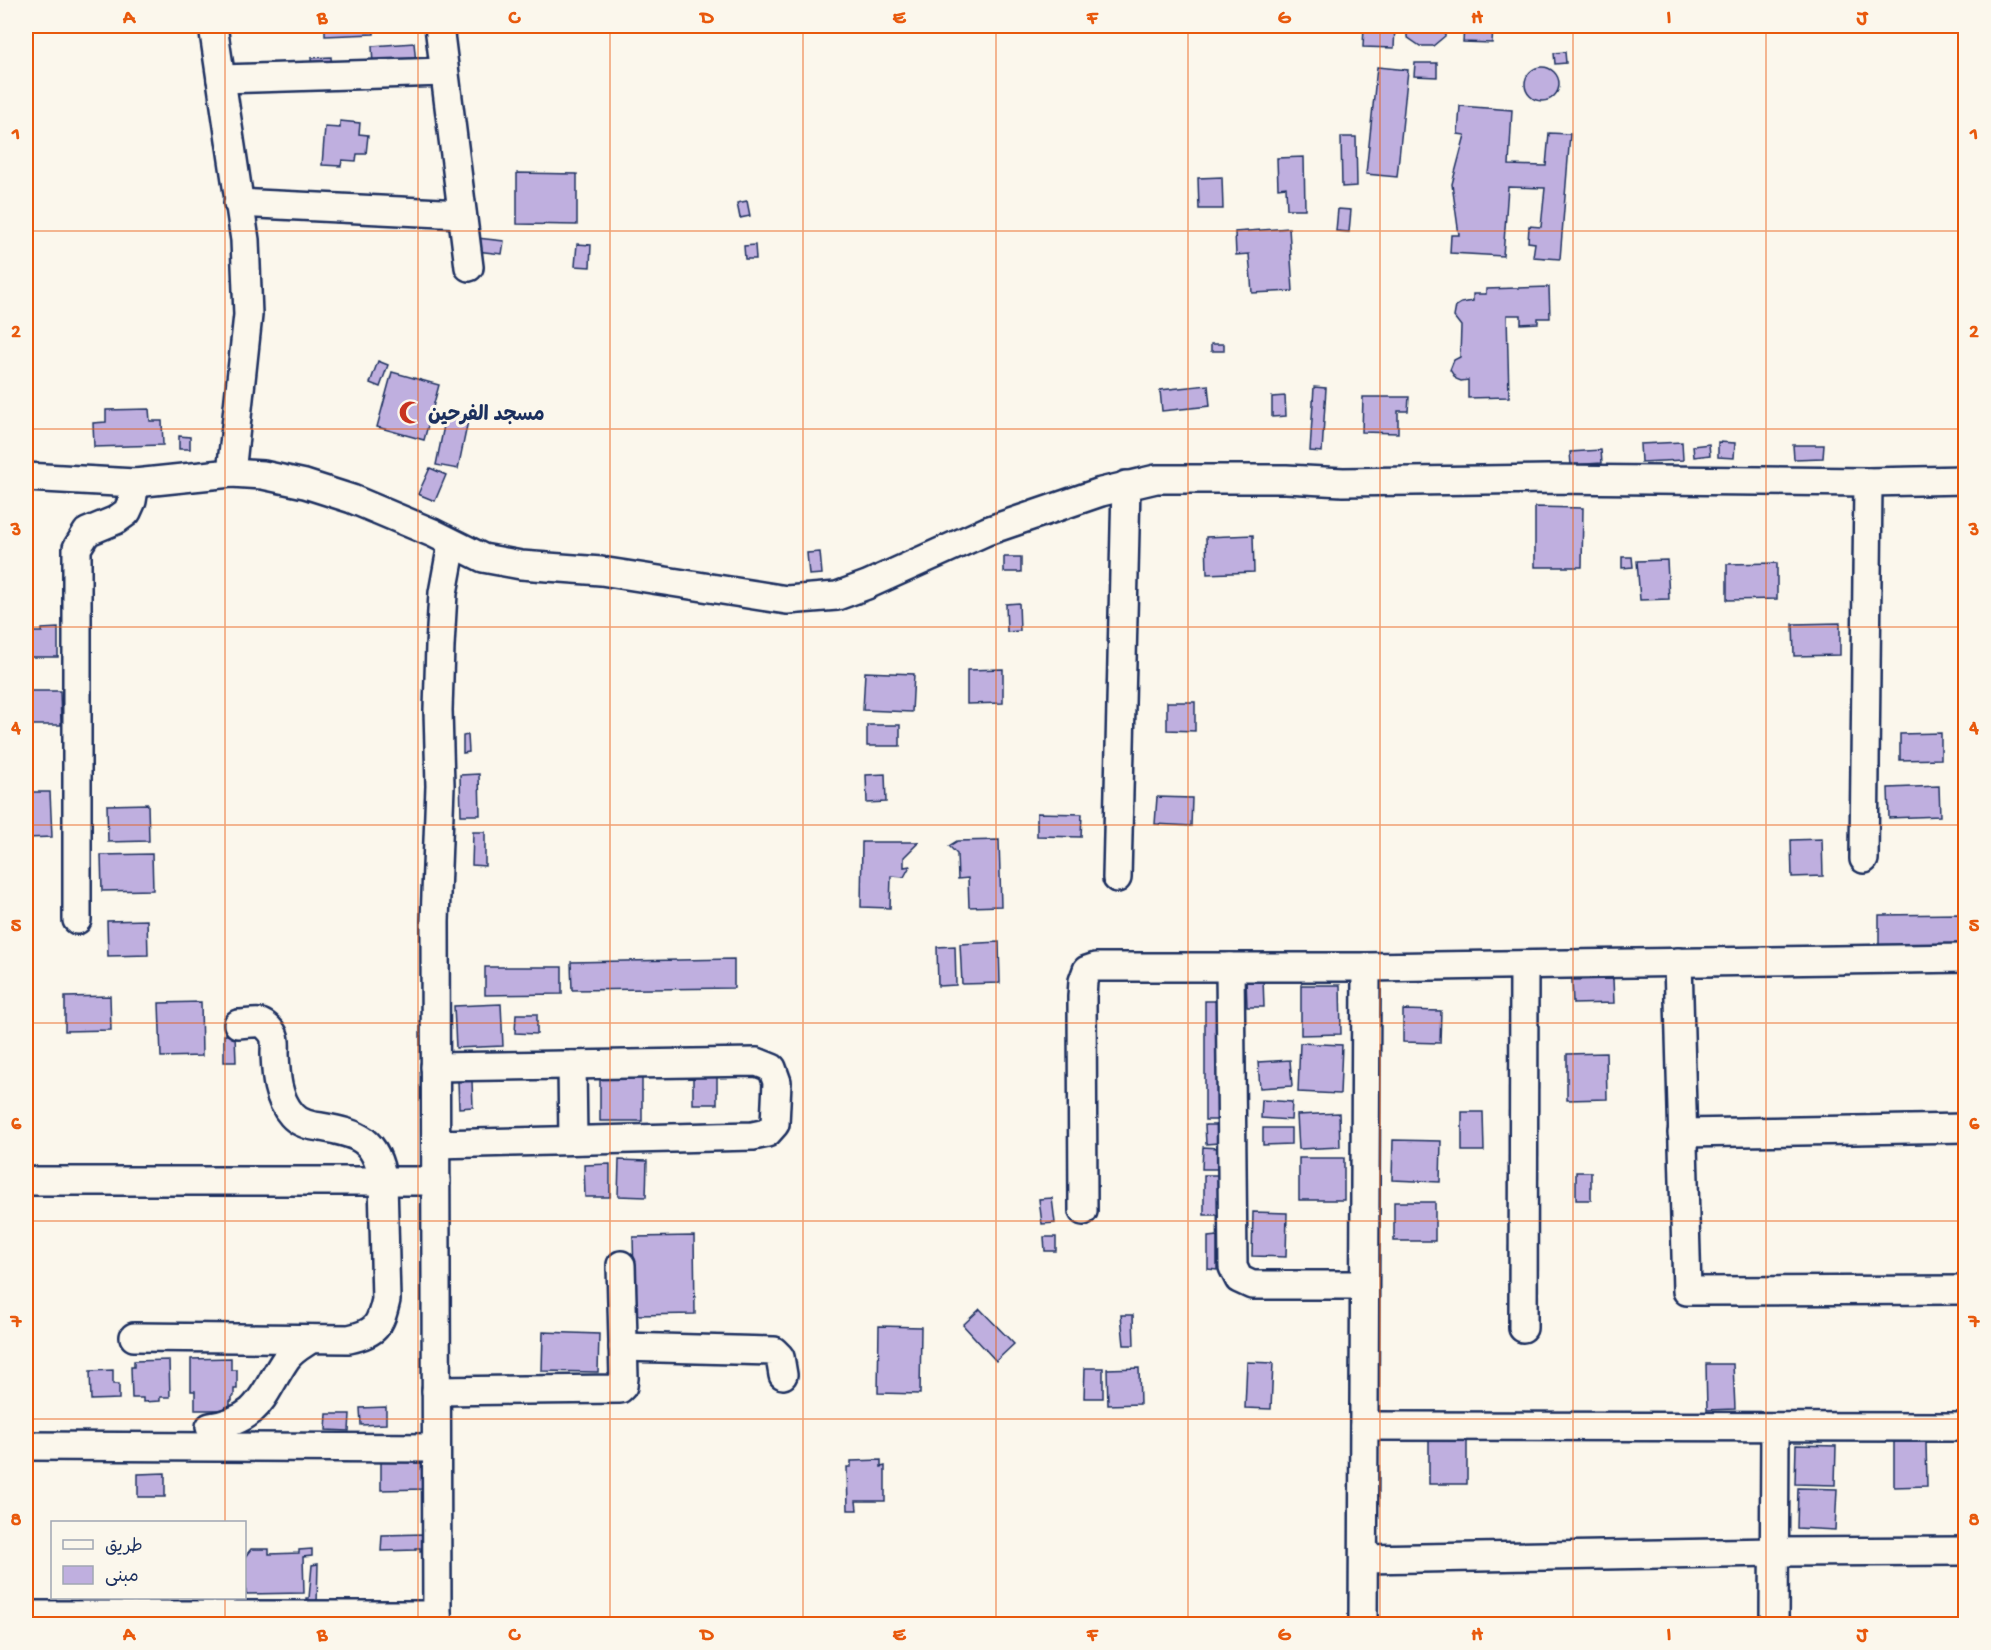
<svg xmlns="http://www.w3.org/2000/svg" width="1991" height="1650" font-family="'Gochi Hand','Playpen Sans Arabic',sans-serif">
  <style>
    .building { fill: #bfafdf; stroke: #1b2f5e; stroke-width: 1.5 }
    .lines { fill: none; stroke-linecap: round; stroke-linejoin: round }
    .minor-casing { stroke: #1b2f5e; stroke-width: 32 }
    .minor { stroke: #fbf7ec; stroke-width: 27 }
    .grid { fill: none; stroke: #e8590c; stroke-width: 1.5; stroke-opacity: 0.55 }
    .labels { text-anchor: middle; stroke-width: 6; stroke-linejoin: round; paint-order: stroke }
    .poi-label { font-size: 20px; font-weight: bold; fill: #1b2f5e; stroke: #fbf7ec; text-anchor: start }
    .neatline { fill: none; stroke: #e8590c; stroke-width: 2 }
    .grid-label { font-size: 20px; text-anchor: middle; font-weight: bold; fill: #e8590c }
  </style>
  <rect width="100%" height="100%" fill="#fbf7ec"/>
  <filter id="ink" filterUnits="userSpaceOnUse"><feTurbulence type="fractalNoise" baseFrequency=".0167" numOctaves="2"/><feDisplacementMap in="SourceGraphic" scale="12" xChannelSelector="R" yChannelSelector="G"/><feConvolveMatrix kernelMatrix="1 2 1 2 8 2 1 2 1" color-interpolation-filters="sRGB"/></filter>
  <g filter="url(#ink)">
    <g class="building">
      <polygon points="325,26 374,26 374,34 325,36"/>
      <polygon points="1364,26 1395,26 1394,48 1363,47"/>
      <polygon points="1407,26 1445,26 1445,36 1433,46 1420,46 1407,37"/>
      <polygon points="1464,26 1493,27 1492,43 1463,42"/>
      <polygon points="414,43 416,63 373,66 372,46"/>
      <polygon points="1565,52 1566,63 1555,64 1554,53"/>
      <polygon points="331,57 332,70 312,72 311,58"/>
      <polygon points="1415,63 1437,63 1437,77 1414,76"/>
      <polygon points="1377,67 1408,70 1397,177 1366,174"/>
      <circle cx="1542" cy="84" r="17"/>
      <polygon points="1460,106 1512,110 1509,165 1546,166 1549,133 1570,134 1560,259 1533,257 1535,243 1528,242 1529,226 1541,227 1545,188 1508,187 1503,256 1450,253 1451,235 1459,235 1452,184 1465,135 1458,134"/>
      <polygon points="340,121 360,123 359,134 368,135 366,154 357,154 356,161 342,160 341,166 322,165 325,127 340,128"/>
      <polygon points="1341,137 1356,137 1357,186 1342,187"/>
      <polygon points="1304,157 1305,209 1287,209 1286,187 1278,188 1277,158"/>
      <polygon points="517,173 577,174 577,225 517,224"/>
      <polygon points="1222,177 1223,209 1199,209 1198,178"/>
      <polygon points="747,201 750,216 740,218 737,203"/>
      <polygon points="1338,209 1351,210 1349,232 1336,231"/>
      <polygon points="1289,228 1293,291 1252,293 1249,254 1236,255 1235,232"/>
      <polygon points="477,238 504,241 502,254 476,251"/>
      <polygon points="577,244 591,245 590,267 575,266"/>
      <polygon points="755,245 756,259 745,259 744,246"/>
      <polygon points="1549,287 1550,318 1538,318 1538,323 1521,324 1521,315 1507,315 1509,397 1468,398 1468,380 1461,381 1456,379 1450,370 1454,360 1460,357 1461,326 1454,317 1456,306 1461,303 1473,301 1473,294 1486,294 1486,289"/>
      <rect x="1211" y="344" width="13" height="7"/>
      <polygon points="378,361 388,365 380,387 370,383"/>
      <polygon points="392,372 439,385 424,440 377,427"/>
      <polygon points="1208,385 1210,406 1162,411 1160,390"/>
      <polygon points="1314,387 1326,388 1322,452 1310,451"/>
      <polygon points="1285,396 1286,416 1272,417 1272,397"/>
      <polygon points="1363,397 1409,397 1408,411 1398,411 1398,433 1362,432"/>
      <polygon points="149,409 150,421 162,421 163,445 94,447 93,423 106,422 106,410"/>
      <polygon points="447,411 469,416 458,469 436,465"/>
      <polygon points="179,436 190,437 190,449 179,449"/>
      <polygon points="1682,442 1683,460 1641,462 1640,444"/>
      <polygon points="1718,442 1735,443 1734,458 1718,457"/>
      <polygon points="1709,444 1710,455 1694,457 1693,446"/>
      <polygon points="1793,445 1824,445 1823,458 1794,459"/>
      <polygon points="1601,450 1602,463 1571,465 1570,452"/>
      <polygon points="430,468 446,475 435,501 418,494"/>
      <polygon points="1535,507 1583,508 1582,567 1535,567"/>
      <polygon points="1253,535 1254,572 1207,574 1206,537"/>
      <polygon points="820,552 822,574 809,575 807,553"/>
      <rect x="1004" y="557" width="17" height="15"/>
      <polygon points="1622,557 1632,557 1633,567 1622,568"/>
      <polygon points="1667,560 1669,599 1640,600 1637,561"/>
      <polygon points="1777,563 1777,599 1727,600 1727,564"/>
      <polygon points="1966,583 1966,609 1962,609 1961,584"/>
      <polygon points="1019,603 1020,631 1007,632 1006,604"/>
      <polygon points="1840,623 1840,655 1794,656 1793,624"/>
      <polygon points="58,628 58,657 28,657 29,673 26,673 26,632 42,632 42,629"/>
      <polygon points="1003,669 1003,703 967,704 967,670"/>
      <polygon points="865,672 914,674 912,712 863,710"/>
      <polygon points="28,691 60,691 61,725 29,725"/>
      <polygon points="1167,702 1195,702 1195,731 1167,730"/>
      <rect x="867" y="725" width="33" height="21"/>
      <polygon points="1941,733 1941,759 1900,760 1900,734"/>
      <polygon points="468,735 469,752 463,753 463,736"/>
      <polygon points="479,774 480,815 461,815 460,775"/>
      <polygon points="885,774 886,802 867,803 866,775"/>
      <polygon points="1939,786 1940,816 1889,818 1888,788"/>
      <polygon points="26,792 50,792 52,837 26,838"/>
      <polygon points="1157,797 1192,798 1191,826 1155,824"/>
      <polygon points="148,804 149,841 108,842 107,805"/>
      <polygon points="1037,813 1082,814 1081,837 1037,836"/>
      <polygon points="473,832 485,832 485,866 472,865"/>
      <polygon points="1822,839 1823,876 1792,877 1791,840"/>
      <polygon points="999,840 1001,906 969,907 968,878 958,879 957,854 949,846 957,841"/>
      <polygon points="862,842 919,842 904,857 904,867 910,866 904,877 891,876 890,908 861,907"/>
      <polygon points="152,854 153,890 102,891 101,855"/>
      <polygon points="1962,914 1963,946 1879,947 1879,915"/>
      <polygon points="147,920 148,955 108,956 107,921"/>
      <polygon points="999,942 1000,983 962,984 960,944"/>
      <polygon points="955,946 956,985 938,986 937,947"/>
      <polygon points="734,959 734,988 572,990 571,962"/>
      <polygon points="485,967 562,967 562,994 485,995"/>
      <polygon points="1263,978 1264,1007 1247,1007 1246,979"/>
      <polygon points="1613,979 1614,1003 1573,1004 1572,980"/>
      <polygon points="1301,985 1340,985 1341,1034 1301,1035"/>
      <polygon points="110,996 111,1030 65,1031 65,997"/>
      <polygon points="1205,1001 1221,1001 1220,1120 1205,1120"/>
      <polygon points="201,1002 202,1056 161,1057 159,1003"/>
      <polygon points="501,1004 503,1046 456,1048 454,1006"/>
      <polygon points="1403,1010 1441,1011 1440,1043 1403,1042"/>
      <polygon points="516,1014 537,1014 537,1034 515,1033"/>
      <polygon points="224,1035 235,1035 236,1062 224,1062"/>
      <polygon points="1300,1043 1342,1045 1340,1094 1298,1092"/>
      <polygon points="1606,1053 1607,1099 1567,1100 1567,1054"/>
      <polygon points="1290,1060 1292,1086 1260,1088 1258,1062"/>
      <rect x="693" y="1075" width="24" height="29"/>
      <polygon points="642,1078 642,1121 600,1121 600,1079"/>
      <polygon points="458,1081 472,1081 473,1107 459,1108"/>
      <polygon points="1262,1100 1292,1102 1291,1120 1261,1118"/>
      <polygon points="1462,1112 1483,1112 1484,1151 1462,1151"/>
      <polygon points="1339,1113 1340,1147 1299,1149 1297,1115"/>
      <polygon points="1205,1125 1217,1125 1218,1143 1206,1144"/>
      <polygon points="1263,1128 1291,1128 1291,1144 1263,1145"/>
      <polygon points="1393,1140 1441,1141 1440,1182 1392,1180"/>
      <polygon points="1203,1147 1218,1148 1218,1169 1202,1169"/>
      <rect x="1299" y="1158" width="45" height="42"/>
      <polygon points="619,1160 647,1161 646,1197 618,1196"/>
      <polygon points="610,1164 610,1197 585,1197 584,1165"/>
      <rect x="1576" y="1172" width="15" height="28"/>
      <rect x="1204" y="1175" width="15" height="40"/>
      <polygon points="1052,1198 1055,1223 1042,1224 1039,1199"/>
      <rect x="1394" y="1202" width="41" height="39"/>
      <polygon points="1253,1212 1287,1213 1286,1257 1252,1256"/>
      <polygon points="694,1236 695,1314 635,1315 633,1237"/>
      <polygon points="1217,1236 1217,1270 1208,1269 1208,1237"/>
      <polygon points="1044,1237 1056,1237 1056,1251 1045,1251"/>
      <polygon points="980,1309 1014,1344 996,1361 963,1325"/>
      <polygon points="1121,1315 1133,1315 1134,1345 1124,1345"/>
      <polygon points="879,1326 921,1327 920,1394 878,1393"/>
      <polygon points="543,1332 599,1334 598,1372 542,1371"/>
      <polygon points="231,1358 231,1370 237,1370 237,1389 234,1389 234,1396 232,1396 232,1401 230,1401 230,1405 224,1408 224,1410 195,1410 195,1391 191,1391 191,1359"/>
      <polygon points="169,1360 170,1397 160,1397 160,1401 143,1402 143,1398 132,1398 131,1367 134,1367 134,1361"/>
      <polygon points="1247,1362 1273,1363 1271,1409 1245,1408"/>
      <polygon points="1706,1364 1733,1364 1735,1409 1707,1410"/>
      <polygon points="1085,1368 1103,1368 1103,1398 1084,1398"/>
      <polygon points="1139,1368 1140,1404 1108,1405 1107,1369"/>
      <polygon points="113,1370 113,1384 119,1384 119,1399 91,1400 90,1371"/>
      <polygon points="386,1407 386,1424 361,1425 360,1408"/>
      <polygon points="327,1414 350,1414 349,1431 326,1430"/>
      <rect x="1429" y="1439" width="38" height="45"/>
      <polygon points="1894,1442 1926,1442 1927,1486 1894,1487"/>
      <polygon points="1796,1445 1836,1446 1835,1485 1795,1484"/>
      <polygon points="381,1453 424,1453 424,1489 381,1490"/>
      <polygon points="881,1460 881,1467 885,1466 885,1501 856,1501 857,1510 848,1510 847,1467 851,1467 851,1461"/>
      <polygon points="165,1473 165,1497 138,1497 138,1474"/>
      <polygon points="1798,1488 1837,1489 1835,1530 1797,1528"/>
      <polygon points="425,1534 425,1550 420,1551 420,1548 416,1548 416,1550 381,1551 382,1535"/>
      <polygon points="251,1549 269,1549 269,1554 299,1553 299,1550 312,1549 312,1556 303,1557 304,1593 246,1594 244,1558"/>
      <polygon points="318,1564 317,1604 306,1604 306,1598 309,1598 312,1565"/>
      <polygon points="128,1598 151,1598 151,1604 128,1605"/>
    </g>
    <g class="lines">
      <defs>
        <g id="minor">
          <polyline points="213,26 245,240 248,315 231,473"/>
          <polyline points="439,26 469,267"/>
          <polyline points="221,79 444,72"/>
          <polyline points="238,203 462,214"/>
          <polyline points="26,477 135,483 231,473 263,475 305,484 352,499 433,533 483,558 521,565 601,571 787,600 837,596 867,585 987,531 1101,492 1156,479 1286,479 1343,482 1548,479 1868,482 1966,480"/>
          <polyline points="1864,859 1868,482"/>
          <polyline points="1117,878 1126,485"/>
          <polyline points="77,920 77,548 87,532 116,520 127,512 132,501 135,483"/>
          <polyline points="1678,962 1687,1291 1966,1290"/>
          <polyline points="1230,967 1233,1267 1239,1279 1252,1285 1364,1285"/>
          <polyline points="572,1065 573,1140"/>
          <polyline points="435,1067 757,1062 772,1068 777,1082 775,1124 767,1133 753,1136 436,1144"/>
          <polyline points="1682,1133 1966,1128"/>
          <polyline points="26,1181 436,1181"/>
          <polyline points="1083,1211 1082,997 1083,981 1087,970 1096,967 1366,967 1966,958"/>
          <polyline points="1523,1328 1524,965"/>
          <path d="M134,1337L349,1339C376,1333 380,1326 386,1300L383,1181C376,1139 360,1134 321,1127C310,1126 299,1123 292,1115C277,1098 276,1076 275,1054C275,1048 276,1041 274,1036C272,1031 266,1025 261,1023C254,1022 244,1024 238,1024"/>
          <polyline points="623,1347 774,1351 780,1357 783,1375"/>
          <polyline points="436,1391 620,1389 623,1386 624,1378 621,1265"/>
          <polyline points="1364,1426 1966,1427"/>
          <path d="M210,1427C261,1419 261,1396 286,1359C292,1350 302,1345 311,1339"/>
          <polyline points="26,1446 436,1448"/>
          <polyline points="1364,1559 1775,1552 1966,1551"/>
          <polyline points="26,1615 437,1615"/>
          <polyline points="437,1624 435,921 440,786 438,710 440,646 443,593 452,544"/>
          <polyline points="1363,1624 1366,967"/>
          <polyline points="1774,1624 1775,1428"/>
        </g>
      </defs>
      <use href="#minor" class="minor-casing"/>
      <use href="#minor" class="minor"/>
    </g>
  </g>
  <path class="grid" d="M225,26V1522M418,26V1624M610,26V1624M803,26V1624M996,26V1624M1188,26V1624M1380,26V1624M1573,26V1624M1766,26V1624M26,231H1966M26,429H1966M26,627H1966M26,825H1966M26,1023H1966M26,1221H1966M26,1419H1966M225,1598V1624"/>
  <defs>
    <symbol id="mosque-bare" viewBox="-9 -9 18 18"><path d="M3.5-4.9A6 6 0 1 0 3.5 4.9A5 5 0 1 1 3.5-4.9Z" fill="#c8321e" stroke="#fbf7ec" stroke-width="2.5" paint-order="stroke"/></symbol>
  </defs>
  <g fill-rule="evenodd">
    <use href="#mosque-bare" x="394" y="396" width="33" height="33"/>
  </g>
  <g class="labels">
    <g class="poi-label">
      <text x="428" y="420">مسجد الفرحين</text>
    </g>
  </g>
  <rect width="1991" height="1650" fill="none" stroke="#fbf7ec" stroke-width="66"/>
  <rect x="51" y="1521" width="195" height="78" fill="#fbf7ec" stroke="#a1a7b3" stroke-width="1.5"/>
  <rect x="63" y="1540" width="30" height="9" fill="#fbf7ec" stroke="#a1a7b3" stroke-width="1.5"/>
  <text x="105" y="1551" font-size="18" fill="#1b2f5e">طريق</text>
  <rect x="63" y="1566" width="30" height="18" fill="#bfafdf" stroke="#a1a7b3" stroke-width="1.5"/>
  <text x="105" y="1581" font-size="18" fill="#1b2f5e">مبنى</text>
  <rect x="33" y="33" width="1925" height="1584" class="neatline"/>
  <g class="grid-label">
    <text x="129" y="23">A</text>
    <text x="322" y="23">B</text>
    <text x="514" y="23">C</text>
    <text x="707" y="23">D</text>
    <text x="899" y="23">E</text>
    <text x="1092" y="23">F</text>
    <text x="1284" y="23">G</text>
    <text x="1477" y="23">H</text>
    <text x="1669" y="23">I</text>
    <text x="1862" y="23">J</text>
    <text x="16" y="139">1</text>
    <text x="1974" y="139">1</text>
    <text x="16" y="337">2</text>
    <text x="1974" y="337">2</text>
    <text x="16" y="535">3</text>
    <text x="1974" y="535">3</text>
    <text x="16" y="733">4</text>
    <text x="1974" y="733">4</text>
    <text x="16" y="931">5</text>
    <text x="1974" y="931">5</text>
    <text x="16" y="1129">6</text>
    <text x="1974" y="1129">6</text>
    <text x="16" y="1327">7</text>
    <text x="1974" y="1327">7</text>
    <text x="16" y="1525">8</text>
    <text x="1974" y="1525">8</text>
    <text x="129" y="1640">A</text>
    <text x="322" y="1640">B</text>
    <text x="514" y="1640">C</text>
    <text x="707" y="1640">D</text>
    <text x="899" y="1640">E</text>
    <text x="1092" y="1640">F</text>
    <text x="1284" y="1640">G</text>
    <text x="1477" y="1640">H</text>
    <text x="1669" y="1640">I</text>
    <text x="1862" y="1640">J</text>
  </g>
</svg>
